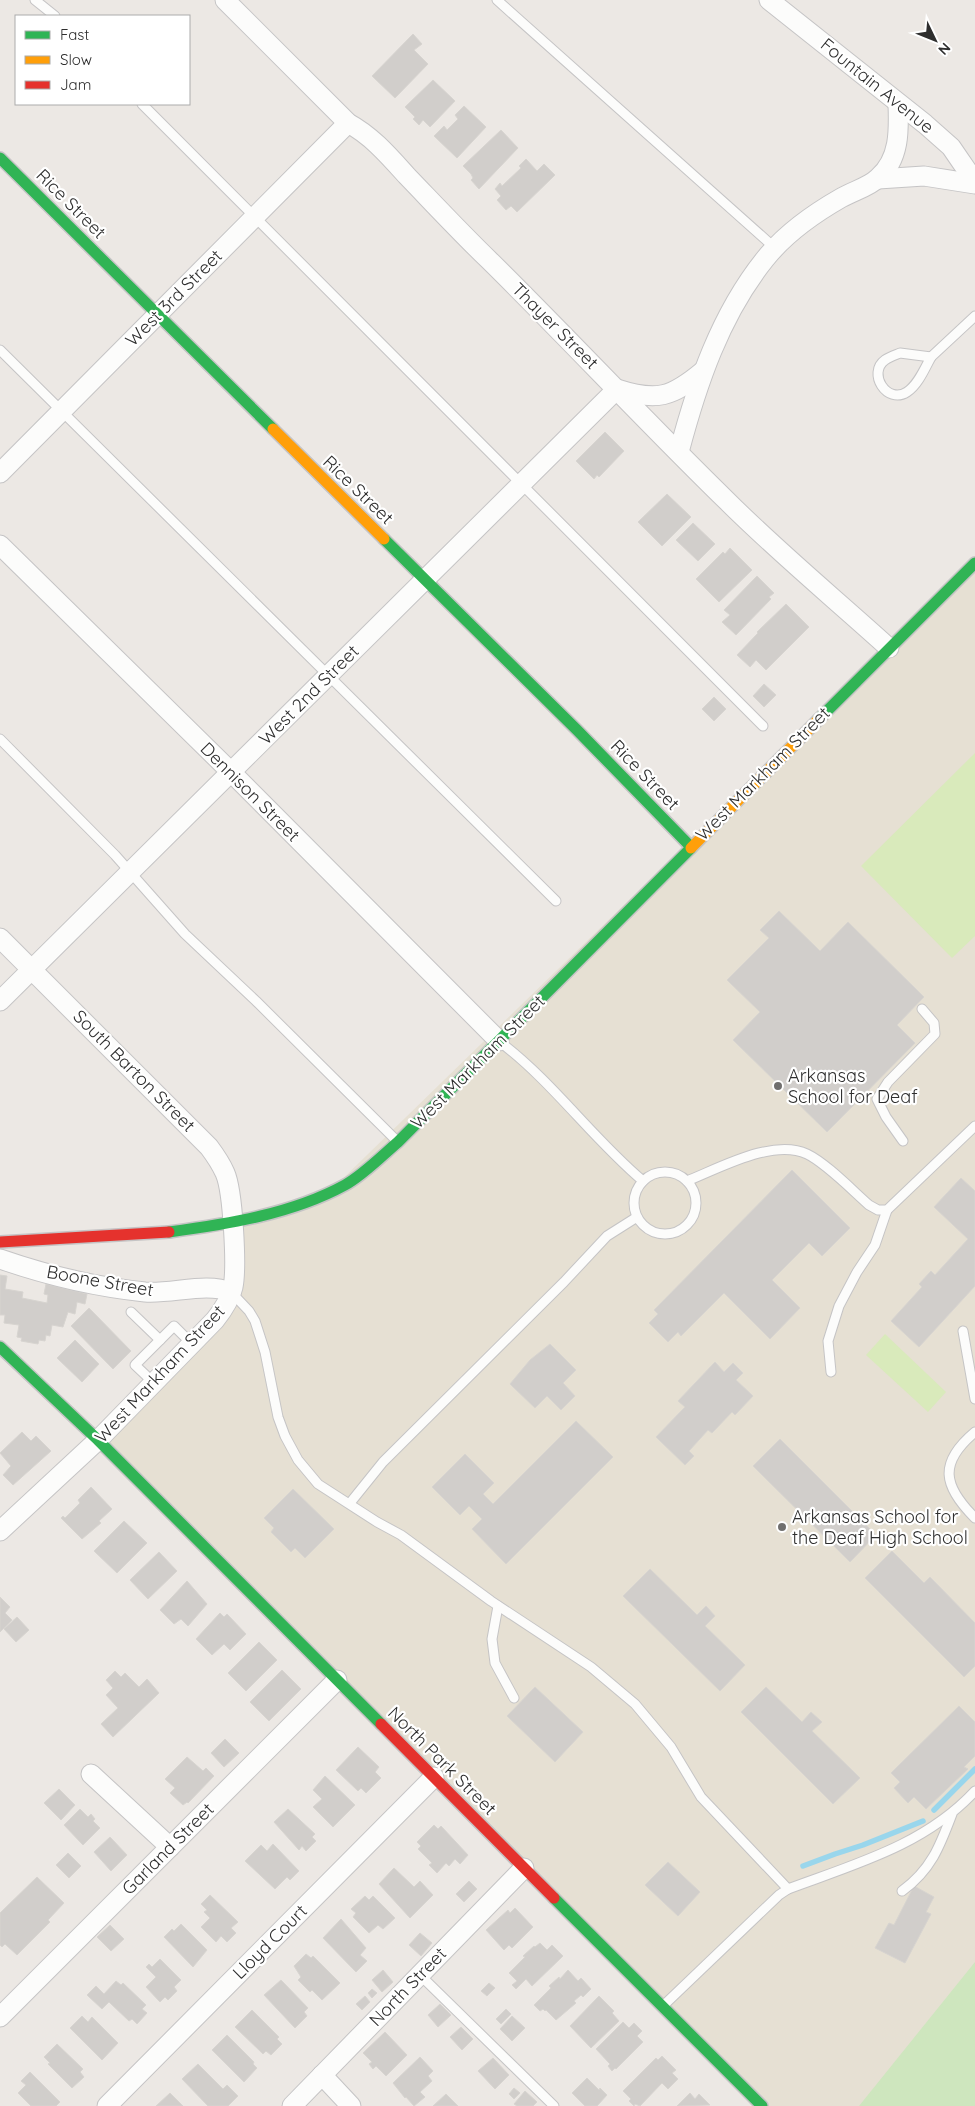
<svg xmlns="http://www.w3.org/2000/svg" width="975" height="2106" font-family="Quicksand,sans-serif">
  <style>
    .education { fill: #e6e0d3 }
    .green { fill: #cee6be }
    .pitch { fill: #d9eabb }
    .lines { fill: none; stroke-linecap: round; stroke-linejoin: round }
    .stream { stroke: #99d6ec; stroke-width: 5.5 }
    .building { fill: #d1cecb; stroke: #d7d4d0 }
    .lane-casing { stroke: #c5c4c5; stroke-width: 11 }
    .street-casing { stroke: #c5c4c5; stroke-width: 21 }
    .fast-casing { stroke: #c5c4c5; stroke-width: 14 }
    .slow-casing { stroke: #c5c4c5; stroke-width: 14 }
    .jam-casing { stroke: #c5c4c5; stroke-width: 14 }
    .lane { stroke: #fcfcfb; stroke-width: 9 }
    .street { stroke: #fcfcfb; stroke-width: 19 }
    .fast { stroke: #30b455; stroke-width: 11 }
    .slow { stroke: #ff9f0a; stroke-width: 11 }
    .jam { stroke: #e5322d; stroke-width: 11 }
    .poi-dot { fill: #706f6e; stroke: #fff; stroke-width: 2 }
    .labels { text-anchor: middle; stroke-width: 4.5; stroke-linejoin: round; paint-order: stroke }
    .street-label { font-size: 18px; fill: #2e2e2e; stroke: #fff }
    .poi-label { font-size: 18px; fill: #2e2e2e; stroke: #fff; text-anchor: start }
  </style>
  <rect width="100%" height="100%" fill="#ece8e4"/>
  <polygon class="education" points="975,563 975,2106 762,2106 98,1440 231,1292 232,1223 328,1193"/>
  <polygon class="green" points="975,1962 975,2106 859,2106"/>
  <g class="pitch">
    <polygon points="975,753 975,936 952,958 861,866"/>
    <polygon points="885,1334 946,1392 928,1412 866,1355"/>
  </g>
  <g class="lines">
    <g class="stream">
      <polyline points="934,1810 975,1769"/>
      <polyline points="803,1866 835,1854 863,1845 923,1821"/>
    </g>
  </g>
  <g class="building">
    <polygon points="413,34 422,44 414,50 428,64 395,98 372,76"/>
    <polygon points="433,80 455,101 430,127 423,120 419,125 413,119 415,117 405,107"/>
    <polygon points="464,106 486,127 457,158 434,136 444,126 447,130 458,119 455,115"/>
    <polygon points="501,130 518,148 479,189 471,180 473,178 471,174 463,166"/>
    <polygon points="526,159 537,171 544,164 555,175 517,212 511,206 506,210 497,200 501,196 495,189 500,183 502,186 521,168 519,166"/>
    <polygon points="605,432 624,451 599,477 597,475 594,479 576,461"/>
    <polygon points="667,494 691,517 662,546 638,522"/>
    <polygon points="693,523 715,544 698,561 676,540"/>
    <polygon points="730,548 752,570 719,602 696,579 723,552 725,554"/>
    <polygon points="757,576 774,593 769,597 771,599 736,635 722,622 730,615 724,610"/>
    <polygon points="786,604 809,627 766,670 756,660 750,667 737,655 758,633 757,632"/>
    <polygon points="764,684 776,695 764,707 753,696"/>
    <polygon points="714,697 726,709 714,721 702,709"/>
    <polygon points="779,911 820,951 848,922 924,997 897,1025 915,1043 827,1132 733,1040 760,1012 727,980 769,938 760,930"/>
    <polygon points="792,1170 850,1228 822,1256 809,1243 772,1280 800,1308 770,1339 724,1293 681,1336 678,1332 668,1342 649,1323 658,1314 654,1310"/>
    <polygon points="961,1178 975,1191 975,1286 919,1347 891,1321 922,1287 919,1284 931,1271 935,1275 968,1239 934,1207"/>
    <polygon points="0,1275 7,1276 5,1289 23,1292 22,1298 47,1303 48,1295 44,1294 46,1284 87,1294 85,1304 77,1302 75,1314 68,1312 63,1327 52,1325 50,1336 46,1335 45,1341 39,1340 38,1344 21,1341 22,1338 17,1337 19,1325 4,1323 5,1315 0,1315"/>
    <polygon points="89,1308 131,1351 113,1369 71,1326"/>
    <polygon points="75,1340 99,1364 82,1382 57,1358"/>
    <polygon points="550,1344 576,1370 563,1383 575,1396 561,1410 547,1396 535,1408 510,1384 530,1360"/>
    <polygon points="715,1362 724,1372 733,1363 743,1373 736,1380 753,1396 735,1415 732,1412 712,1433 708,1430 689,1451 694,1456 685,1465 656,1437 685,1407 678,1401"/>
    <polygon points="576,1421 613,1457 506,1564 472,1529 482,1519 469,1506 460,1515 432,1487 465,1454 494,1483 483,1494 493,1504"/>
    <polygon points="22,1432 31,1441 36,1436 51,1451 13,1485 3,1475 11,1466 0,1453"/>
    <polygon points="780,1439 876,1535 850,1562 753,1466"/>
    <polygon points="91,1487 112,1509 99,1521 101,1523 82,1539 61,1518 63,1516 65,1518 80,1503 78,1500"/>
    <polygon points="293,1489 334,1529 305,1558 295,1548 291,1552 271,1532 274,1528 264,1518"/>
    <polygon points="124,1521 147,1543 117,1573 94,1551"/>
    <polygon points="892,1551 924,1583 930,1577 975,1623 975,1666 964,1677 865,1578"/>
    <polygon points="159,1552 177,1571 148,1599 130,1580"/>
    <polygon points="650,1569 697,1615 706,1606 715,1616 705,1626 745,1665 720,1691 623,1596"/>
    <polygon points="187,1581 207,1604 188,1626 181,1619 174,1624 160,1610"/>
    <polygon points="0,1597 10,1607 5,1613 12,1620 0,1632"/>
    <polygon points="220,1613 224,1617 227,1614 246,1634 230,1650 224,1644 212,1655 196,1639"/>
    <polygon points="17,1617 29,1630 16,1642 4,1629"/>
    <polygon points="259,1642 277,1660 246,1691 228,1673"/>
    <polygon points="282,1670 301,1689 269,1721 250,1702"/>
    <polygon points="115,1671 121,1677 125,1673 139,1687 147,1679 159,1693 113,1737 101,1724 118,1708 106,1695 113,1688 106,1680"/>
    <polygon points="535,1687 583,1732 555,1762 507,1716"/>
    <polygon points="766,1687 802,1722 811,1712 822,1722 812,1731 860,1778 833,1804 741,1712"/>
    <polygon points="959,1706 975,1722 975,1756 964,1767 968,1769 926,1809 914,1797 908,1803 894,1788 900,1782 891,1773"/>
    <polygon points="225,1739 239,1753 224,1767 211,1753"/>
    <polygon points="358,1747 379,1767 375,1772 381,1778 366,1793 361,1788 358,1791 336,1770"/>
    <polygon points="187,1757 203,1771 206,1768 214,1776 188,1803 187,1802 183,1805 170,1793 175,1788 165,1779"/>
    <polygon points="325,1776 355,1805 333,1827 313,1807 322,1799 313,1790"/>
    <polygon points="59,1789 75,1805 61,1820 44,1803"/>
    <polygon points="80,1809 88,1817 91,1814 95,1819 93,1821 100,1828 83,1845 64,1825"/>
    <polygon points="288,1809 315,1834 312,1837 316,1841 306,1851 302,1846 299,1850 274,1822"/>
    <polygon points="434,1825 438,1829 441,1826 468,1855 460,1864 455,1859 449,1866 446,1863 437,1873 429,1865 432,1863 418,1849 421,1846 417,1842"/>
    <polygon points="110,1837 127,1855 111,1871 94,1852"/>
    <polygon points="273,1844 299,1871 290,1880 287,1877 275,1889 245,1861 261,1845 267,1851"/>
    <polygon points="68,1853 81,1866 69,1878 56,1865"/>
    <polygon points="668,1862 700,1892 678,1916 645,1885"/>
    <polygon points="394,1868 414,1887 420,1881 433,1895 410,1918 379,1884"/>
    <polygon points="37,1877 64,1903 48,1920 50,1922 17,1955 5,1944 2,1947 0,1945 0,1913"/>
    <polygon points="469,1881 477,1889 464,1902 456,1894"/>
    <polygon points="914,1886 934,1897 926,1912 931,1914 905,1963 875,1948 889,1923 894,1925"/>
    <polygon points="210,1895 238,1922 231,1928 236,1933 227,1942 221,1936 216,1942 201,1927 210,1918 204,1912 207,1910 201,1904"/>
    <polygon points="365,1896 369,1900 373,1896 395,1918 383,1929 378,1925 369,1933 353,1917 356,1913 351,1909"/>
    <polygon points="515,1908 533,1927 512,1948 509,1945 504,1950 486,1930 508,1910 510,1913"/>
    <polygon points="341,1919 366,1948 360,1955 367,1961 356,1972 323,1938"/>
    <polygon points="181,1924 207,1950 193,1967 164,1937 172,1929 174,1931"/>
    <polygon points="110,1925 124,1939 111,1951 97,1937"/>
    <polygon points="420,1933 432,1943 421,1956 409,1945"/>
    <polygon points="540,1943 547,1950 552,1945 563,1956 532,1986 526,1979 516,1989 512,1985 517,1981 509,1973 525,1957 523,1956 534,1946 535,1947"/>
    <polygon points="306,1954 311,1958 313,1956 340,1983 322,2000 312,1990 310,1992 298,1980 301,1977 294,1966"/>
    <polygon points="160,1959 181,1980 174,1987 177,1991 168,2000 165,1997 160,2002 146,1987 156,1977 146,1967 149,1964 152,1967"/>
    <polygon points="383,1970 393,1982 382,1992 372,1980"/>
    <polygon points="568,1970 578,1981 581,1978 591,1989 583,1997 581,1995 574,2001 576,2003 556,2020 546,2010 545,2011 543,2009 540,2011 534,2005 551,1988 549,1986 559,1977 560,1979"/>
    <polygon points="281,1980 308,2008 304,2012 307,2016 295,2028 264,1995"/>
    <polygon points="116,1981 121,1985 123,1983 146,2005 142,2009 147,2013 137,2024 132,2019 129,2021 109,2002 102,2009 87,1995 96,1986 104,1994"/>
    <polygon points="489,1983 495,1988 487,1996 481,1991"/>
    <polygon points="372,1989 377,1993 372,1998 368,1993"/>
    <polygon points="365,1996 370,2002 362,2010 356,2004"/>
    <polygon points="599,1996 614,2011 612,2013 619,2021 591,2048 570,2026"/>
    <polygon points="440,2004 451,2015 438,2027 428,2015"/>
    <polygon points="506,2009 511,2014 501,2024 496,2019"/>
    <polygon points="252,2010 279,2037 277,2039 282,2044 271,2055 266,2051 263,2054 235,2027"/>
    <polygon points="82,2016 88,2022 92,2017 118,2043 102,2060 70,2028"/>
    <polygon points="512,2016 525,2028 512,2041 500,2029"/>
    <polygon points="623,2022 629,2028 634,2023 642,2031 637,2036 643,2042 616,2069 615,2068 612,2071 608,2066 610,2064 596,2049"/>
    <polygon points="461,2027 473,2039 462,2050 450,2037"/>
    <polygon points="385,2032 407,2055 386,2076 376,2066 373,2069 369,2064 372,2062 363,2053"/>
    <polygon points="227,2035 254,2062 253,2064 257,2068 244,2082 212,2050"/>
    <polygon points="57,2044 83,2069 80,2072 84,2077 72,2088 48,2064 50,2063 44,2057"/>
    <polygon points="662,2056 676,2070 672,2073 678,2079 668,2089 662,2083 640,2106 635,2104 634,2106 629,2101 631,2099 623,2091 656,2058 658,2060"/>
    <polygon points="420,2057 433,2071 428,2076 432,2081 420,2092 425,2097 414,2106 406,2097 405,2098 393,2083"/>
    <polygon points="493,2058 509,2075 495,2089 478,2071"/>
    <polygon points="198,2064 223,2089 227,2085 238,2096 228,2106 208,2106 182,2079"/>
    <polygon points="30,2072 60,2102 56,2106 31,2106 18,2093 26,2085 21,2081"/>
    <polygon points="587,2078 599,2090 600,2088 607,2095 597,2106 585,2106 572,2093"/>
    <polygon points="514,2088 520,2093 514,2099 509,2094"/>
    <polygon points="525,2091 537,2102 533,2106 517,2106 514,2104"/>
    <polygon points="170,2093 183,2106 156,2106"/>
    <polygon points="690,2093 695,2099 699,2094 710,2105 677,2106"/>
    <polygon points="446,2094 458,2106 433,2106"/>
  </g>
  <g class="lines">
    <defs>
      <g id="lane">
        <polyline points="35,0 55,16"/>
        <polyline points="497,0 775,248"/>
        <polyline points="142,104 763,726"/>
        <polyline points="0,350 556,901"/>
        <path d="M900,353L931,357C925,368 918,385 907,392C887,405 867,373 885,360C889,357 895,355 900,353Z"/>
        <polyline points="931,357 975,316"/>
        <polyline points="0,739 115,855 185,934 256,1001 396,1140"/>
        <path d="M500,1042C553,1082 592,1138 643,1181"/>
        <polyline points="903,1141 886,1117 877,1099 888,1082 935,1034 934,1023 922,1009"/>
        <circle cx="665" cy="1203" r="31"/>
        <path d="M687,1181C720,1168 773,1138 807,1154C826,1163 853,1191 869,1205L878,1210H887L975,1126"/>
        <polyline points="231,1292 249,1311 255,1321 265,1352 278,1417 285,1436 298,1460 318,1484 377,1522 401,1535 491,1601 591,1667 635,1704 671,1747 701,1797 788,1889"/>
        <polyline points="131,1312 160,1340"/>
        <polyline points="963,1331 975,1399"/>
        <polyline points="831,1372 828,1341 839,1306 857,1272 875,1245 887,1210"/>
        <polyline points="153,1382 135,1365 174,1326 192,1344"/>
        <path d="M975,1432C938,1463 943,1486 975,1518"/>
        <polyline points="350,1503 383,1462 564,1282 607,1236 637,1217"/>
        <polyline points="498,1606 492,1639 495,1663 514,1698"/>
        <path d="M902,1891C931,1870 940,1846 952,1814"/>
        <polyline points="420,1975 554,2106"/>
        <path d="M665,2004L779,1895L788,1889C855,1864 925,1845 975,1791"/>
      </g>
      <g id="street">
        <path d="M225,0L348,123C372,136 389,156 407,176C434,204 461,233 489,260C569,339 646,422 726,500C778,552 835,599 889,648"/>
        <polyline points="769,0 925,124 951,147 975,182"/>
        <polyline points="878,179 924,176 975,184"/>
        <path d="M679,452C697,384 720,315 765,259C785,234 813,214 841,198C853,191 869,187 878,178C900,159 899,130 898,104"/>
        <polyline points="0,473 348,123"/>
        <polyline points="0,545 231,772 499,1041"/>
        <path d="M0,938L209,1147C215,1155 221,1164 225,1173C233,1191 237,1267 233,1287C230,1300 223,1310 215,1320L98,1440L0,1531"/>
        <path d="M0,1001L617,389C657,402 672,397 703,371"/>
        <path d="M0,1259C46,1275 96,1287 145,1292C173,1294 206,1282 231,1292"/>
        <polyline points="91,1774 170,1847"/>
        <polyline points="0,2017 337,1680"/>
        <polyline points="322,2075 351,2106"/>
        <polyline points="107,2106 434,1777"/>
        <polyline points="292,2106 524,1868"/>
      </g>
      <g id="fast">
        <polyline points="0,158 273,429"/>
        <polyline points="384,539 577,730 691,847"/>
        <polyline points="818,720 975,563"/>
        <path d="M169,1232C228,1224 292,1214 345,1185C362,1176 383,1155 398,1142L691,848"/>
        <polyline points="0,1347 98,1440 381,1724"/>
        <polyline points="554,1898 762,2106"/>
      </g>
      <g id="slow">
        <polyline points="273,429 384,539"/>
        <polyline points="691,848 818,720"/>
      </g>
      <g id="jam">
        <polyline points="0,1242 169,1232"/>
        <polyline points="381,1724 554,1898"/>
      </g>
    </defs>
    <use href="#lane" class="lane-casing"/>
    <use href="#street" class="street-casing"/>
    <use href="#fast" class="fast-casing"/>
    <use href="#slow" class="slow-casing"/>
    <use href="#jam" class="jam-casing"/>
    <use href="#lane" class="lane"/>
    <use href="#street" class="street"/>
    <use href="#fast" class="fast"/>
    <use href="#slow" class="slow"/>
    <use href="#jam" class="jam"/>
  </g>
  <g class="poi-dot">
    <circle cx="778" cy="1086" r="5"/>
    <circle cx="782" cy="1527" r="5"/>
  </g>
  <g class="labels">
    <g class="street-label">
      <text transform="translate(877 86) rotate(39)" y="6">Fountain Avenue</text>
      <text transform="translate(71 204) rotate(45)" y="6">Rice Street</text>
      <text transform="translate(174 298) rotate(-45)" y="6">West 3rd Street</text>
      <text transform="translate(555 326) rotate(45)" y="6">Thayer Street</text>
      <text transform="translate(358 490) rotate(44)" y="6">Rice Street</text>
      <text transform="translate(309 695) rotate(-45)" y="6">West 2nd Street</text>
      <text transform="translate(763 774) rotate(-45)" y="6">West Markham Street</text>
      <text transform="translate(645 775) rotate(46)" y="6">Rice Street</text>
      <text transform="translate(250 792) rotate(45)" y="6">Dennison Street</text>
      <text transform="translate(478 1062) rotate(-45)" y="6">West Markham Street</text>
      <text transform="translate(134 1071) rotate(45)" y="6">South Barton Street</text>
      <text transform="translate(100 1281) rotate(10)" y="6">Boone Street</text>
      <text transform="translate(160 1374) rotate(-47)" y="6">West Markham Street</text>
      <text transform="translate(442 1761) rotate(45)" y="6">North Park Street</text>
      <text transform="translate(168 1849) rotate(-45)" y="6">Garland Street</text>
      <text transform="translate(270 1942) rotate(-45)" y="6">Lloyd Court</text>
      <text transform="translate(408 1987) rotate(-46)" y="6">North Street</text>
    </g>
    <g class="poi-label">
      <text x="788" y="1082">Arkansas<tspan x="788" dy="21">School for Deaf</tspan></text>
      <text x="792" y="1523">Arkansas School for<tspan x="792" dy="21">the Deaf High School</tspan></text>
    </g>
  </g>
  <rect x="15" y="15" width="175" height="90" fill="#ffffff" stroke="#ababab"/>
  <rect x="25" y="31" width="25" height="8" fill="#30b455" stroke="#ababab"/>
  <text x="60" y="40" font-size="15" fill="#2e2e2e">Fast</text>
  <rect x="25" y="56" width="25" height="8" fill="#ff9f0a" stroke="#ababab"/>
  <text x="60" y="65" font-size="15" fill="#2e2e2e">Slow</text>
  <rect x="25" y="81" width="25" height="8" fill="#e5322d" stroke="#ababab"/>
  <text x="60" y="90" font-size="15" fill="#2e2e2e">Jam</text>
  <g transform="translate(935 40) rotate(133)" stroke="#ffffff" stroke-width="4" paint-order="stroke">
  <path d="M0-4L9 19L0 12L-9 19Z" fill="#2e2e2e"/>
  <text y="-8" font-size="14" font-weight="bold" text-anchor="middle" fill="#2e2e2e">N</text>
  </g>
</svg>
